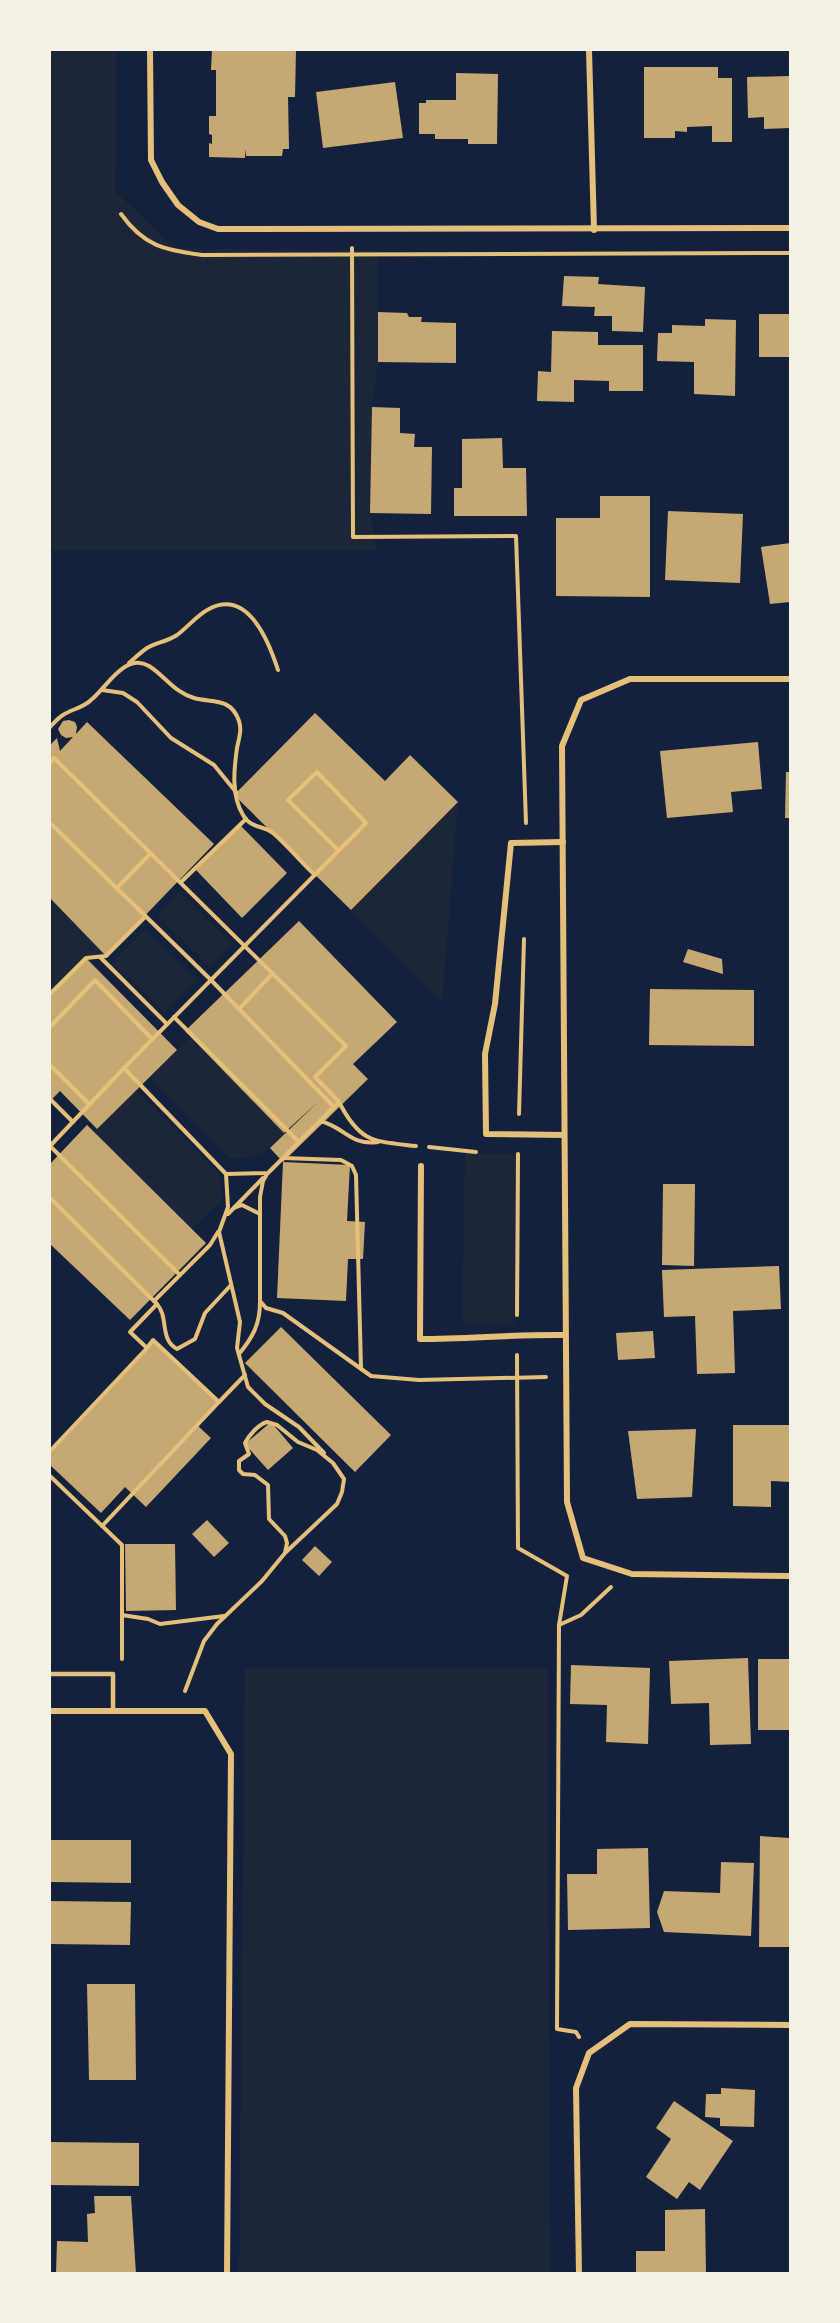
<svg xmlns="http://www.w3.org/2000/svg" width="840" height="2323" font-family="Helvetica,sans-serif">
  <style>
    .green { fill: #1d2539 }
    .building { fill: #c6a872 }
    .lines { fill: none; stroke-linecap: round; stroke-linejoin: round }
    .path { stroke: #e5c07b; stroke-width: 4 }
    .service { stroke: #e5c07b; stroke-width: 4.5 }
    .minor { stroke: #e5c07b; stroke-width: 6 }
  </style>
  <rect width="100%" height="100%" fill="#14213d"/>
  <g class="green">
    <polygon points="50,50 117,50 115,191 174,248 378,251 378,362 372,407 370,513 377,550 50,550"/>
    <polygon points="458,802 442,1003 351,910"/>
    <polygon points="180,892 232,943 209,966 157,915"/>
    <polygon points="50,898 106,956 86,958 50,996"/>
    <polygon points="145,929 197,979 165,1013 112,963"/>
    <path d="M191,1037L284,1133C262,1157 261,1158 229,1158L149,1077Z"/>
    <polygon points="136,1090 220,1175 222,1201 191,1229 93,1132"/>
    <polygon points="465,1153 516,1154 514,1324 462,1323"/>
    <polygon points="245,1668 548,1668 550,2273 239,2273"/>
  </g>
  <g class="building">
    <polygon points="212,50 296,50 295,97 288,97 289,149 283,149 282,156 246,156 245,149 245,158 209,157 209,143 212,144 212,135 209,134 209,116 216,116 216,70 211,70"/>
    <polygon points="644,67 718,67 718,78 732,78 732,142 712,142 712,126 687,127 687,132 675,131 675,138 644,138"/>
    <polygon points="456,73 498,74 497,144 468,144 468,139 435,139 435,134 419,134 419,103 426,103 426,100 456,100"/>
    <polygon points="790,76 790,128 764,129 764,117 748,118 747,77"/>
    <polygon points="395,82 403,138 323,148 316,92"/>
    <polygon points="564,276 599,277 598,284 645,287 643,332 612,331 612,316 594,316 595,307 562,306"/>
    <polygon points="378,312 407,313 409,317 422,317 421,322 456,323 456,363 378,362"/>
    <rect x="759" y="314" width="31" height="43"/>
    <polygon points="705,319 736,320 735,396 694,394 694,362 657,361 658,333 672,333 672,325 705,326"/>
    <polygon points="552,331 598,332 598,345 643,345 643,391 609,391 609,381 574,380 574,402 537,401 538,371 551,372"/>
    <polygon points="372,407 400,408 400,433 415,434 414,447 432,447 431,514 370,513"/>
    <polygon points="502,438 503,468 526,468 527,516 454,516 454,488 462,488 462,439"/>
    <polygon points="600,496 650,496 650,597 556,596 556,518 600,518"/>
    <polygon points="668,511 743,514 740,583 665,580"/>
    <polygon points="790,543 790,602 770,604 761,547"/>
    <polygon points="315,713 385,781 410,755 458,802 351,910 234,795"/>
    <polygon points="69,720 75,722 77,727 76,734 87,722 214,844 106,956 50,898 50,745 57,738 60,751 73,737 66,738 61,735 58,729 63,721"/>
    <polygon points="758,742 762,789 731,792 733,812 667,818 660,751"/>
    <polygon points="786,772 790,772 790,818 785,818"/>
    <polygon points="240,825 287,873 242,918 196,870"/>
    <polygon points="299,921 397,1022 353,1064 368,1079 283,1162 270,1148 319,1101 284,1133 185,1031"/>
    <polygon points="688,949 722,959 723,974 683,962"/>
    <polygon points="86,958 177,1050 97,1129 60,1091 50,1101 50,994"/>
    <polygon points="650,989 754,990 754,1046 649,1045"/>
    <polygon points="87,1125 206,1243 130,1320 50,1244 50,1164"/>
    <polygon points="283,1162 350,1165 347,1221 365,1222 363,1259 348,1259 346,1301 277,1298"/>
    <polygon points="663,1184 695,1184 694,1266 662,1265"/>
    <polygon points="779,1266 781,1309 733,1311 735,1373 697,1374 695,1316 664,1317 662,1270"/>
    <polygon points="281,1327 391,1435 355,1472 245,1363"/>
    <polygon points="653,1331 655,1358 618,1360 616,1333"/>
    <polygon points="153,1340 219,1402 197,1425 211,1438 146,1507 125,1487 101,1513 50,1465 50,1451"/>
    <polygon points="271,1422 293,1448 268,1470 245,1444"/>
    <polygon points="733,1425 790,1425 790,1482 771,1481 771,1507 733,1506"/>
    <polygon points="696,1429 692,1497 637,1499 628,1431"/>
    <polygon points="207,1520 229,1543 214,1557 192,1534"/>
    <polygon points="125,1544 175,1544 176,1610 126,1611"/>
    <polygon points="315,1546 332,1562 319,1576 302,1560"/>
    <polygon points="748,1658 751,1744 710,1745 709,1703 671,1704 669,1661"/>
    <rect x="758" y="1659" width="32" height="71"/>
    <polygon points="571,1665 650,1668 648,1744 606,1742 607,1705 570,1704"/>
    <polygon points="760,1836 790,1838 790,1947 759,1947"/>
    <polygon points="50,1840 131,1840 131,1883 50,1882"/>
    <polygon points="648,1848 650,1928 568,1930 567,1874 597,1874 597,1849"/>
    <polygon points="721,1862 754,1863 751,1936 664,1932 657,1912 664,1891 720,1893"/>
    <polygon points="50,1901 131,1902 130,1945 50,1944"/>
    <polygon points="87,1984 135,1984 136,2080 89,2080"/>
    <polygon points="721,2088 755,2090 754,2127 720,2126 720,2118 705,2117 706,2094 721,2094"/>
    <polygon points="674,2101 733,2141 700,2190 689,2182 677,2199 646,2177 671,2139 656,2128"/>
    <polygon points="50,2142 139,2143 139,2186 50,2185"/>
    <polygon points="94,2196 131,2196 136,2274 56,2274 57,2241 88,2242 87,2214 95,2213"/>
    <polygon points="705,2209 706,2274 636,2274 636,2251 665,2251 665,2210"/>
  </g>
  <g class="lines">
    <g class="path">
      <path d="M121,214C144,246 164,250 202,255L790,253"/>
      <polyline points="352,248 353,537 516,536 526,823"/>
      <path d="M129,663C135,658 141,652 147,648C156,643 168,641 177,635C188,627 197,615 209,609C248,588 269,642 278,670"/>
      <polyline points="102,690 123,693 137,702 171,738 214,765 236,792"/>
      <path d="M50,727C54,723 58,718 63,715C72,709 83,708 91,700C107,687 125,652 149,666C165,676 175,693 194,698C212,703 231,697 239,721C242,730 239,738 237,748C234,769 231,795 243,815C251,829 263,825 273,833C288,846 301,862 315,875"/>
      <polyline points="50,763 54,758 346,1046 315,1077 339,1102 268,1173 226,1174 124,1068 366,823 317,772 288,800 338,850"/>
      <polyline points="50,823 211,980 334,1107"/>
      <polyline points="181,882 246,819"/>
      <polyline points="117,888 151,853"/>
      <polyline points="100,957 167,1024"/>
      <polyline points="50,994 86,958 106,956 145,917"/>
      <polyline points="239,1009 273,973"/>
      <polyline points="174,1017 299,1142"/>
      <polyline points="50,1027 95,980 152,1039"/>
      <polyline points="50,1065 89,1104"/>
      <polyline points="50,1099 73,1122"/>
      <path d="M339,1102C360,1143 373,1141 416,1146"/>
      <polyline points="519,1114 524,939"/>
      <path d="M320,1121C345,1127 350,1146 378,1142"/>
      <polyline points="50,1146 180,1275"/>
      <polyline points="50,1146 124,1068"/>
      <polyline points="429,1147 476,1152"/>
      <polyline points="283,1158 341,1160 352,1166 356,1175 361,1368"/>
      <polyline points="226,1174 228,1207 219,1232 240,1322 237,1348 248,1387 265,1404 299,1427 324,1453"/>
      <polyline points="267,1174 263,1181 260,1197 260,1301 266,1308 283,1313 371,1376 419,1380 546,1377"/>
      <path d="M50,1198L157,1304C169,1317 159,1339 177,1349L195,1339L205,1313L231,1285"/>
      <polyline points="234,1208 242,1205 260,1214"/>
      <polyline points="228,1214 263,1178"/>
      <polyline points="154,1301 210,1245 218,1232"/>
      <polyline points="517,1315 518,1154"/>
      <path d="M239,1354C253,1337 260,1324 260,1302"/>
      <polyline points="517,1355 518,1548 567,1576 559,1625"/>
      <polyline points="219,1402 245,1375"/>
      <polyline points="50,1451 147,1348 130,1332 157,1304"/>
      <polyline points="50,1476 122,1545 122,1659"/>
      <polyline points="102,1526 219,1402 153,1340 147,1348"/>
      <polyline points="122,1615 148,1619 160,1624 224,1616"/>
      <path d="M185,1691L204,1641L217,1624L262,1581L285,1553L287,1543L285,1536L269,1519L268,1485L255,1475L243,1474L239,1470V1461L249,1454L245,1443C249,1435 259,1424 267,1422L277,1425L298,1442L317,1450L333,1463L344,1479L342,1492L337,1504L285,1553"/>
      <polyline points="579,2037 576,2032 557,2029 559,1625 581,1615 611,1587"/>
    </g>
    <polyline class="service" points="50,1674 113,1674 113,1711"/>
    <g class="minor">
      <polyline points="150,50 151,160 162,182 178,205 199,222 218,229 790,228"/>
      <polyline points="589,50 594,230"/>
      <polyline points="790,679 630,679 581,700 562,746 567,1502 583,1558 632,1574 790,1576"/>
      <polyline points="563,842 511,843 495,1004 485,1054 486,1134 564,1135"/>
      <path d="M421,1166L420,1339C469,1339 516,1334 565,1335"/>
      <polyline points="50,1711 205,1711 231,1754 227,2274"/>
      <polyline points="579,2274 576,2088 589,2053 630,2024 790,2025"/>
    </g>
  </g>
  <rect width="840" height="2323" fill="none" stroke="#f6f1e7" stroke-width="102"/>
</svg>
